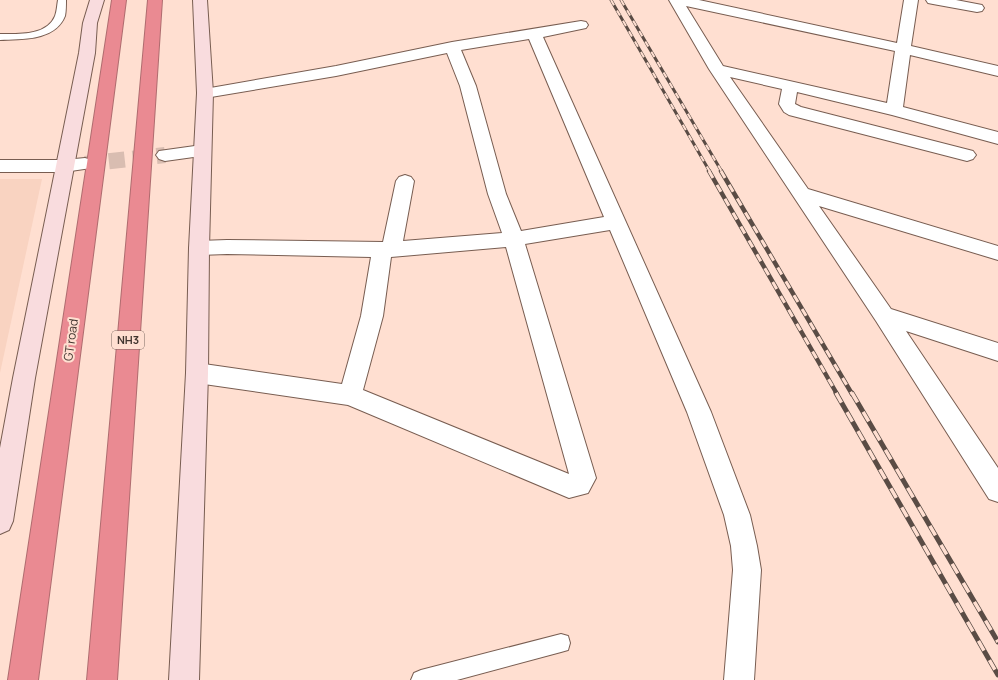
<svg xmlns="http://www.w3.org/2000/svg" width="998" height="680" font-family="Manrope,sans-serif">
  <style>
    .built { fill: #f9d3c1 }
    .lines { fill: none; stroke-linecap: round; stroke-linejoin: round }
    .street-tunnel { stroke: #d9bdb1; stroke-width: 16; stroke-dasharray: 16 8; stroke-linecap: butt }
    .lane-casing { stroke: #785d51; stroke-width: 2 }
    .street-casing { stroke: #785d51; stroke-width: 2 }
    .secondary-casing { stroke: #785d51; stroke-width: 2 }
    .highway-casing { stroke: #af6c6f; stroke-width: 2 }
    .lane { fill: #fff; fill-rule: evenodd }
    .street { fill: #fff; fill-rule: evenodd }
    .secondary { fill: #f9dcde; fill-rule: evenodd }
    .highway { fill: #ea8a92; fill-rule: evenodd }
    .rail-far2-casing { stroke: #5a4c45; stroke-width: 3 }
    .rail-far1-casing { stroke: #5a4c45; stroke-width: 4.5 }
    .rail-casing { stroke: #5a4c45; stroke-width: 5 }
    .rail-far2 { stroke: #ffdfd1; stroke-width: 2; stroke-dasharray: 6; stroke-linecap: butt }
    .rail-far1 { stroke: #ffdfd1; stroke-width: 3; stroke-dasharray: 8; stroke-linecap: butt }
    .rail { stroke: #ffdfd1; stroke-width: 3.5; stroke-dasharray: 11; stroke-linecap: butt }
    .labels { text-anchor: middle; stroke-width: 4; stroke-linejoin: round; paint-order: stroke }
    .shield { fill: #ffdfd1; stroke: #7a6860; stroke-width: 1 }
    .shield-label { font-size: 11px; font-weight: bold; fill: #41352f }
    .street-label { font-size: 12px; fill: #41352f; stroke: #ffdfd1 }
  </style>
  <rect width="100%" height="100%" fill="#ffdfd1"/>
  <polygon class="built" points="0,179 42,179 0,373"/>
  <g class="lines">
    <polyline class="street-tunnel" points="85,164 165,155"/>
    <defs>
      <g id="lane">
        <path d="M58,0H66C66,5 66,11 65,16C55,41 22,39 0,40V34C18,34 47,36 55,16C57,11 57,5 58,0Z"/>
        <polygon points="561,634 568,636 570,643 568,650 561,652 457,680 411,680 414,673 421,670"/>
      </g>
      <g id="street">
        <path d="M669,0H699L897,43L904,0H918L911,46L998,66V76L910,55L903,107L998,132V144L892,115L797,92L795,104L801,107L973,151L976,155L973,159L967,161L789,115L784,112L779,104L782,89L730,77L808,189L998,246V260L819,206L891,309L998,343V361L906,331L998,468V502L989,499L876,321L709,69ZM686,6L895,51L887,103L723,66Z"/>
        <polygon points="926,0 956,0 982,5 984,8 982,11 977,12 933,4 928,3"/>
        <path d="M581,21L586,22L588,25L586,28L543,37L711,412L750,515L757,546L761,570L754,680H724L733,570L731,546L724,515L687,412L610,230L525,244L596,478L588,493L569,498L348,405L197,383L189,380L186,373L189,366L197,363L342,384L361,316L371,257L227,254L199,255L192,253L189,248L192,243L199,241L227,240L383,242L396,181L399,177L405,175L411,177L414,181L403,241L502,233L488,194L460,86L447,53L336,76L205,98L199,96L197,93L199,90L336,66L452,42ZM529,39L604,217L521,231L506,194L476,86L461,50ZM506,247L569,474L363,390L383,316L391,257Z"/>
        <polygon points="202,145 208,147 211,151 208,155 165,161 159,159 156,155 159,151"/>
        <polygon points="85,158 91,160 94,164 91,168 64,172 0,172 0,160 64,160"/>
      </g>
      <g id="secondary">
        <polygon points="90,0 104,0 97,23 95,53 35,378 13,521 9,530 0,534 0,448 13,378 79,53 83,23"/>
        <polygon points="193,0 207,0 213,93 209,248 208,373 199,680 169,680 186,373 189,248 197,93"/>
      </g>
      <g id="highway">
        <polygon points="112,0 126,0 38,680 8,680"/>
        <polygon points="148,0 162,0 117,680 87,680"/>
      </g>
    </defs>
    <use href="#lane" class="lane-casing"/>
    <use href="#street" class="street-casing"/>
    <use href="#secondary" class="secondary-casing"/>
    <use href="#highway" class="highway-casing"/>
    <use href="#lane" class="lane"/>
    <use href="#street" class="street"/>
    <use href="#secondary" class="secondary"/>
    <use href="#highway" class="highway"/>
    <defs>
      <g id="rail-far2">
        <polyline points="611,0 710,172"/>
        <polyline points="621,0 722,172"/>
      </g>
      <g id="rail-far1">
        <polyline points="709,171 837,394"/>
        <polyline points="721,171 852,394"/>
      </g>
      <g id="rail">
        <polyline points="836,393 998,675"/>
        <polyline points="852,393 998,642"/>
      </g>
    </defs>
    <use href="#rail-far2" class="rail-far2-casing"/>
    <use href="#rail-far1" class="rail-far1-casing"/>
    <use href="#rail" class="rail-casing"/>
    <use href="#rail-far2" class="rail-far2"/>
    <use href="#rail-far1" class="rail-far1"/>
    <use href="#rail" class="rail"/>
  </g>
  <g class="labels">
    <rect class="shield" x="112" y="331" width="32" height="18" rx="3"/>
    <g class="shield-label">
      <text x="128" y="344">NH3</text>
    </g>
    <g class="street-label">
      <text transform="translate(71 340) rotate(-82)" y="4">GT road</text>
    </g>
  </g>
</svg>
